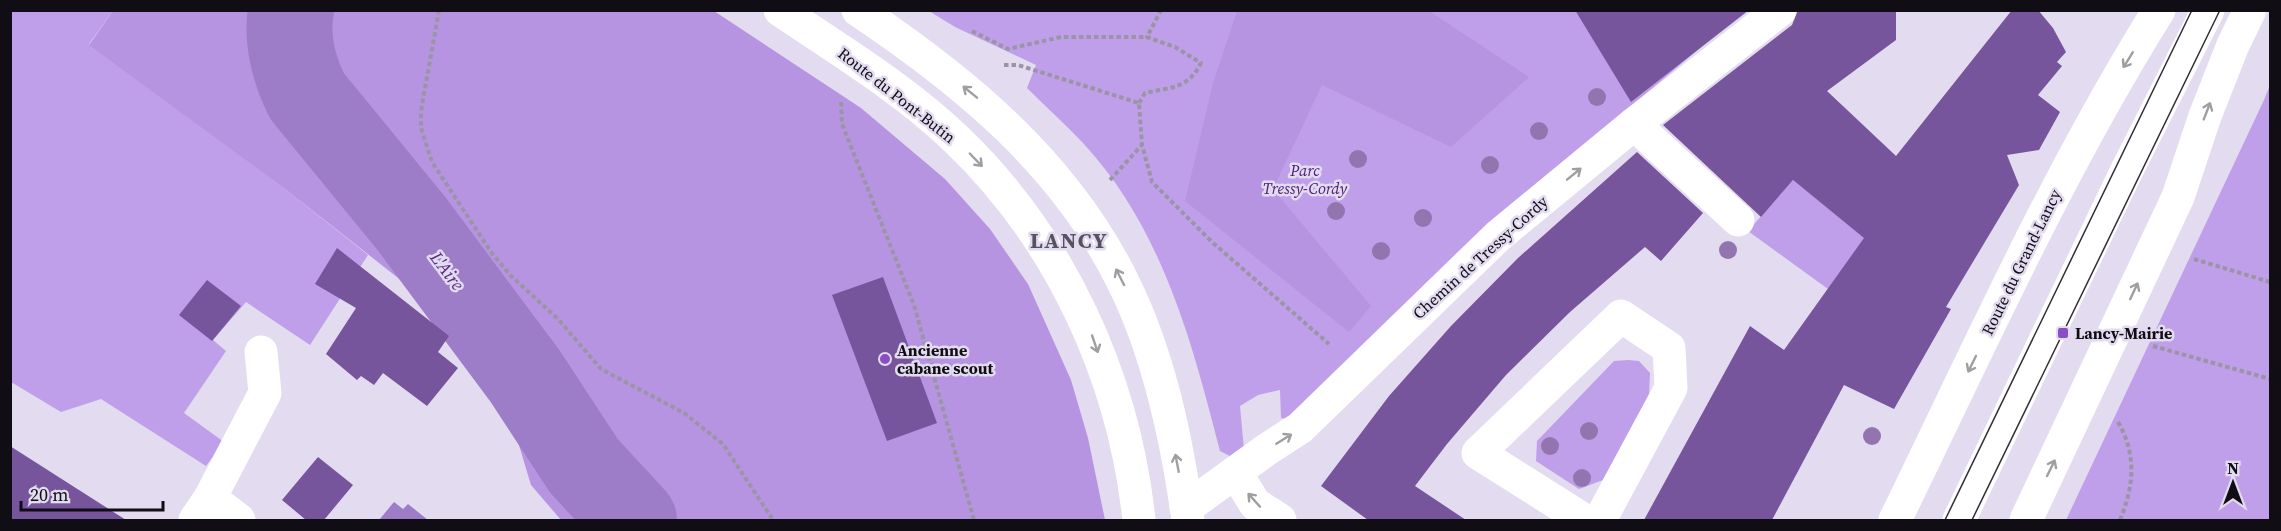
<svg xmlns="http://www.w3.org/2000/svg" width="2281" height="531" font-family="'Source Serif 4',serif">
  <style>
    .green { fill: #bf9fe9 }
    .forest { fill: #b694e1 }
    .water { fill: #9e7dc8 }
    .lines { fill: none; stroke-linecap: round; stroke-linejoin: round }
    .river { stroke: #9e7dc8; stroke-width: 86 }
    .building { fill: #76559d }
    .path { stroke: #9b94a4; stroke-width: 4; stroke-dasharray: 4.5 3; stroke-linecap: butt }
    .minor { stroke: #fff; stroke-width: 33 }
    .major { stroke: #fff; stroke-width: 33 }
    .tram { stroke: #322e38; stroke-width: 1.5 }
    .tree { fill: #9275af }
    .oneway { stroke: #9f9ea1 }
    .poi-dot { fill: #884ec4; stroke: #e3dbef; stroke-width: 2 }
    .labels { text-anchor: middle; stroke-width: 5; stroke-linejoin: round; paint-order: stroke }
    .street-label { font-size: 16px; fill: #100d14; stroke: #e3dbef }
    .park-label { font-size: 16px; font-style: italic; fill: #4f217b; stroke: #e3dbef }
    .poi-label { font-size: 16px; font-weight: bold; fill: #100d14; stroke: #e3dbef; text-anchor: start }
    .water-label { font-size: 18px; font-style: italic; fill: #592c86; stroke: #e3dbef }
    .district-label { font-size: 22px; font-weight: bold; letter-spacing: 1.5px; fill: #575161; stroke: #e3dbef }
  </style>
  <rect width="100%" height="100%" fill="#e3dbef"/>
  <g class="green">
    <path d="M1740,10L1741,13L1595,137L1325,388L1286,419L1281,418L1280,390L1258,395L1240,406L1244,450L1234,458L1220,451C1192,342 1162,228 1083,143C1065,124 1046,107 1027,88L1036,65L955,27L929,11Z"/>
    <polygon points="10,11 113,11 89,44 285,189 368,255 310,345 246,302 213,340 226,351 184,413 224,442 206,466 101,399 61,412 11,382"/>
    <polygon points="2270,85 2270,520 2066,520 2264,100"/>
    <polygon points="1793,180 1865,238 1828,289 1748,231"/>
    <polygon points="1628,360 1639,361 1650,373 1649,395 1603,480 1579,489 1536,461 1537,441 1614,361"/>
  </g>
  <g class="forest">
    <polygon points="113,11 714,11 861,108 945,179 990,229 1028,284 1071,380 1088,438 1105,520 561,520 531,485 496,369 462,341 435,307 285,189 89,45"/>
    <polygon points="1237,11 1429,11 1529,77 1451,147 1322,85 1273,189 1371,306 1349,332 1185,201 1213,83"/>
  </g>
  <polygon class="water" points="394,502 403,509 408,504 428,520 379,520"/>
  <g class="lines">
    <path class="river" d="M291,10C286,39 294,70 307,96L411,223L525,376L584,466L634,520"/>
  </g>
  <g class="building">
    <polygon points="1575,10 1749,10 1631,102"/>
    <polygon points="1798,10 1896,10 1896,40 1827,91 1896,156 2012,10 2038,10 2053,28 2066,52 2057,62 2062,66 2038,95 2060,112 2039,150 2007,155 2019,185 1946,307 1951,309 1894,409 1844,385 1772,520 1644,520 1750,326 1784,350 1864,238 1793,180 1761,217 1663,125 1792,25"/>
    <polygon points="1637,152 1703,213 1661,261 1645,247 1570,312 1506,375 1447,444 1415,486 1466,520 1368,520 1321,486 1389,396 1451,326 1518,258"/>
    <polygon points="337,248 449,336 438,352 458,368 427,406 383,373 374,385 361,376 357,380 326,354 356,308 315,284"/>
    <polygon points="883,277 937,423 887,441 832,295"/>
    <polygon points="207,280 241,306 212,341 179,315"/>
    <polygon points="10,446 126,520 10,520"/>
    <polygon points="318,457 353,485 324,520 306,520 282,500"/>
  </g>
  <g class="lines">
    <g class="path">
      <polyline points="439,10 421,111 421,128 432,162 491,252 510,275 558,319 601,369 684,413 723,444 773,520"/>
      <polyline points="972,31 1008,49 1061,37 1147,37"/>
      <polyline points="1004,65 1018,65 1139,103 1142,145 1152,182 1212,242 1329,344"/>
      <polyline points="841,102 842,124 914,305 974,520"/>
      <path d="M1139,103L1145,93C1171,87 1188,89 1201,63L1175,47L1147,37L1161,10"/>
      <polyline points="1110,180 1141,146"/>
      <polyline points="2194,259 2270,282"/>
      <polyline points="2153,346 2270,379"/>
      <path d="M2118,422C2137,455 2134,486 2120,520"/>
    </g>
    <g class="minor">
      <polyline points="1634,124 1738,220"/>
      <polyline points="1236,473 1255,504 1280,520"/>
      <polyline points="210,498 239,520"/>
      <polyline points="1186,508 1266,450 1300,428 1498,236 1634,124 1780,10"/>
      <polyline points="195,520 210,498 265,393 261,352"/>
      <polyline points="1584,520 1478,453 1621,316 1669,348 1671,388 1600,520"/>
      <polyline points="1959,520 2126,172 2208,10"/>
    </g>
    <g class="major">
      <path d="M780,10C840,51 904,89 956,139C1061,239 1124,378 1139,520"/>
      <path d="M858,10C964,81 1064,163 1122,280C1159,353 1177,440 1188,520"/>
      <path d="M1895,520C1979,348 2057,173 2159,10"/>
      <polyline points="2026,520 2178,197 2205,116 2233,45 2250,10"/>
    </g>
    <g class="tram">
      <polyline points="1945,520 2192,10"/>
      <polyline points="1972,520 2220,10"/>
    </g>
  </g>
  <g class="tree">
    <circle cx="1597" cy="97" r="9"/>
    <circle cx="1539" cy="131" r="9"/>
    <circle cx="1358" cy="159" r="9"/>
    <circle cx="1490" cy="165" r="9"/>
    <circle cx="1336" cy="211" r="9"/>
    <circle cx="1423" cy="218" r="9"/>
    <circle cx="1728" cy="250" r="9"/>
    <circle cx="1381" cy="251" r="9"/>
    <circle cx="1589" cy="431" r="9"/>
    <circle cx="1872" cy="436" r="9"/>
    <circle cx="1550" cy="446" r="9"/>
    <circle cx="1582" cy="478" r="9"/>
  </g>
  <defs><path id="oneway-shaft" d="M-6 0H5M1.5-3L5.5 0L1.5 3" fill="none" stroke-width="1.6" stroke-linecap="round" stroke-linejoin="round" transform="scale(1.5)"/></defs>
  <g class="oneway">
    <use href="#oneway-shaft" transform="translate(2128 60) rotate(122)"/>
    <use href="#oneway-shaft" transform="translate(970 92) rotate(-141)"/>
    <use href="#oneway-shaft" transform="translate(2207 111) rotate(-69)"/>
    <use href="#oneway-shaft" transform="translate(976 160) rotate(46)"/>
    <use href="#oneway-shaft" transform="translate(1574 174) rotate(-39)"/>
    <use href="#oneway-shaft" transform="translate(1120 277) rotate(-117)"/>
    <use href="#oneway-shaft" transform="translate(2134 291) rotate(-65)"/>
    <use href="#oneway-shaft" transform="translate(1095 344) rotate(71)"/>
    <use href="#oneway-shaft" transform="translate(1972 364) rotate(116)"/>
    <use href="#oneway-shaft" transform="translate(1284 439) rotate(-32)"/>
    <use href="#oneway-shaft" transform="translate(1177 463) rotate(-101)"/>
    <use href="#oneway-shaft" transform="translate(2051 468) rotate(-64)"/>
    <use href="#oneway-shaft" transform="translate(1254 500) rotate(-132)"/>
  </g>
  <g class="poi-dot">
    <rect x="2057" y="327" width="12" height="12" rx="3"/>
    <circle cx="885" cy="359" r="6"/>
  </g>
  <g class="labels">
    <g class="street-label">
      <text transform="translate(897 95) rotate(38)" y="6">Route du Pont-Butin</text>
      <text transform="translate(1480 257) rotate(-42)" y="6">Chemin de Tressy-Cordy</text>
      <text transform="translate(2021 262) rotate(-64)" y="6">Route du Grand-Lancy</text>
    </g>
    <g class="park-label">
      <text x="1305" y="176">Parc<tspan x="1305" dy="18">Tressy-Cordy</tspan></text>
    </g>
    <g class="poi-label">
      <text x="2075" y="339">Lancy-Mairie</text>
      <text x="897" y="356">Ancienne<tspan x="897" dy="18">cabane scout</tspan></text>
    </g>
    <g class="water-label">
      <text transform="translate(447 271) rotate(53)" y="6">L'Aire</text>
    </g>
    <g class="district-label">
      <text x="1069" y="248">LANCY</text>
    </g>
  </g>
  <rect width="2281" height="531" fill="none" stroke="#100d14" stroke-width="24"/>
  <g transform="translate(2233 483)" stroke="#e3dbef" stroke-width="4.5" paint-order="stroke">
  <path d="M0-4.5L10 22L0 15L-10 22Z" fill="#100d14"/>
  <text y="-9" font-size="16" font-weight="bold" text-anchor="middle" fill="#100d14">N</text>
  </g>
  <path d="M21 501v9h142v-9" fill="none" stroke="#100d14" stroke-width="3"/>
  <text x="30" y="501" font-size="18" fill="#100d14" stroke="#e3dbef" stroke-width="4.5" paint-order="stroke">20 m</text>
</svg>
